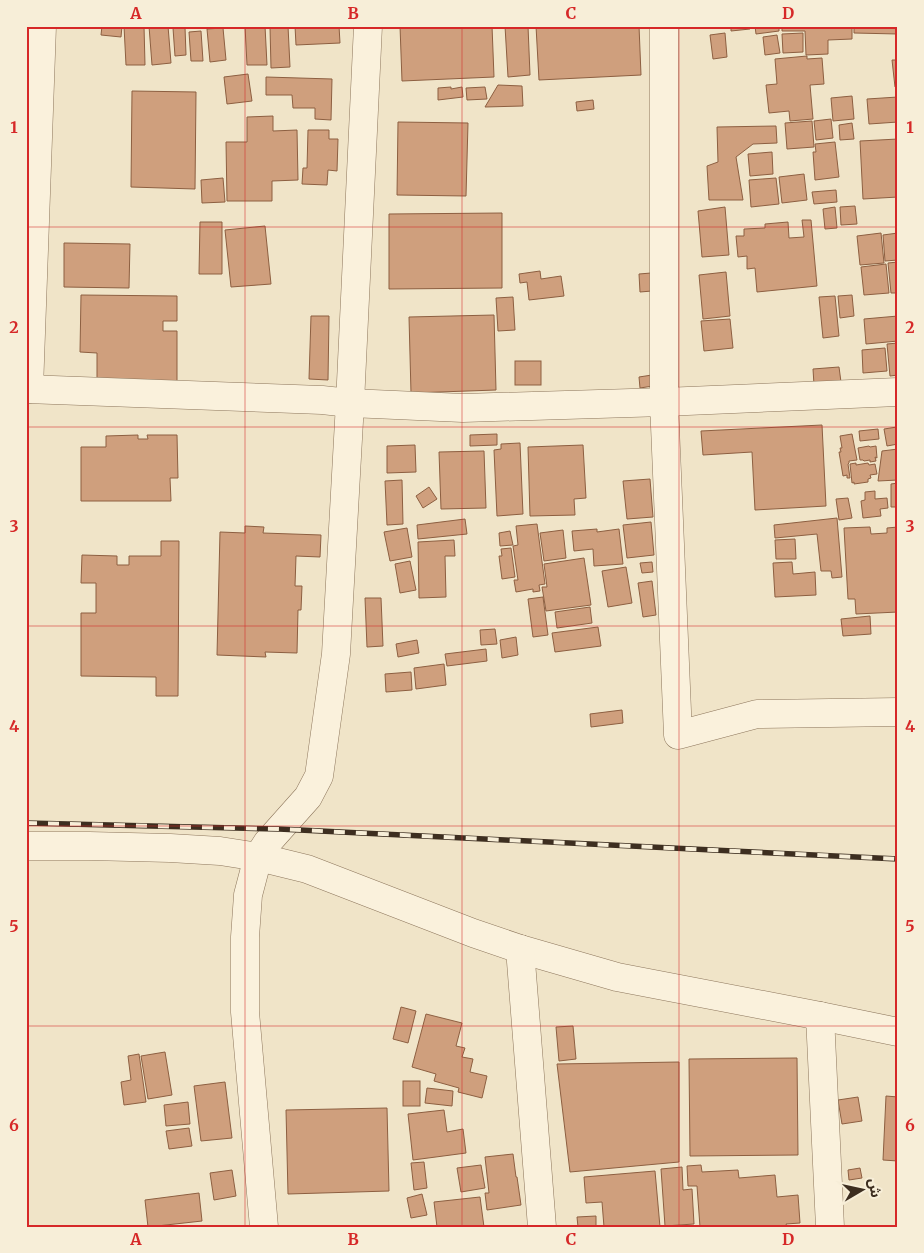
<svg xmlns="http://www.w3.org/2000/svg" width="924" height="1253" font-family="Merriweather,'Noto Sans Arabic',serif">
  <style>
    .building { fill: #cf9f7d; stroke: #8d5f41 }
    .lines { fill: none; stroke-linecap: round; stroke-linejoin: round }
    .minor-casing { stroke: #8d765c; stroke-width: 29 }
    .minor { stroke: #faf1dc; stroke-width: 28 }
    .rail-casing { stroke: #3d2e20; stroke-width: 5.5 }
    .rail { stroke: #f7eed8; stroke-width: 4; stroke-dasharray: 11; stroke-linecap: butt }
    .grid { fill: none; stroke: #d62828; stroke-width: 1; stroke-opacity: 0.55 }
    .neatline { fill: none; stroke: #d62828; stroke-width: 2 }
    .grid-label { font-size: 16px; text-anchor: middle; font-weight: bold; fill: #d62828 }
  </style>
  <rect width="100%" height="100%" fill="#f0e4c8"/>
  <g class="building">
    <polygon points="102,26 122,26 121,37 101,35"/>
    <polygon points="124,26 144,26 145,65 126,65"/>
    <polygon points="149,26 168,26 171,63 152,65"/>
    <polygon points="245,26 265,26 267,65 247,65"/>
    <polygon points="288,26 290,67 271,68 270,27"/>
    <polygon points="295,26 339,26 340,43 296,45"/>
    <polygon points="400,26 492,26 494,77 402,81"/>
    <polygon points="505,26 528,26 530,75 508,77"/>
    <polygon points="536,26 639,26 641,75 539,80"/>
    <polygon points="731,26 750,26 750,29 731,31"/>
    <polygon points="755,26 779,26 779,31 756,34"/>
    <polygon points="782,26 852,26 852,39 828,40 828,54 806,55 805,31 782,31"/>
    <polygon points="854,26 898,26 898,34 854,33"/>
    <polygon points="185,27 186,55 175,56 173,28"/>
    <polygon points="223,28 226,60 210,62 207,29"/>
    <polygon points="201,31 203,61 191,61 189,32"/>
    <polygon points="725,33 727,57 713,59 710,35"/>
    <polygon points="803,33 803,52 783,53 782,34"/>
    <polygon points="777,35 780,53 765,55 763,37"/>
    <polygon points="807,56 807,59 822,58 824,84 810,85 813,119 790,121 789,111 769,113 766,85 777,84 775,59"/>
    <polygon points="892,60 898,60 898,87 895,87"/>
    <polygon points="248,74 252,101 227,104 224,77"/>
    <polygon points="266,77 332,79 331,120 315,119 315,108 293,108 292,95 266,95"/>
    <polygon points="498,85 522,86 523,106 485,107"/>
    <polygon points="451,87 451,89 462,87 463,97 438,100 438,88"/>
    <polygon points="485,87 487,99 467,100 466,88"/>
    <polygon points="132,91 196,92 195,189 131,187"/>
    <polygon points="852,96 854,119 833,121 831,98"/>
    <polygon points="898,97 898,122 869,124 867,99"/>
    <polygon points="593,100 594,109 577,111 576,102"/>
    <polygon points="273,116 273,131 297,130 298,180 272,181 272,201 227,201 226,142 247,142 247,117"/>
    <polygon points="831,119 833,138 816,140 814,121"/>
    <polygon points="812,121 814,147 787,149 785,123"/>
    <polygon points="398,122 468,123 466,196 397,195"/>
    <polygon points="852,123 854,139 840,140 839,125"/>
    <polygon points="776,126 777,143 753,144 736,157 743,200 709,200 707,166 718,162 717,127"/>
    <polygon points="308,130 329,130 329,139 338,139 337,171 328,170 327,185 302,184 303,168 307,168"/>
    <polygon points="898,139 898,197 863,199 860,141"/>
    <polygon points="835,142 839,177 815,180 813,152 816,152 815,144"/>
    <polygon points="772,152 773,174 750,176 748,154"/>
    <polygon points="804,174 807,200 782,203 779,177"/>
    <polygon points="223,178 225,202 202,203 201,180"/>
    <polygon points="776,178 779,204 751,207 749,180"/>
    <polygon points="836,190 837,202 814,204 812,192"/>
    <polygon points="855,206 857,224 841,225 840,207"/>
    <polygon points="725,207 729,255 702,257 698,211"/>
    <polygon points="835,207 837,228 825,229 823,209"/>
    <polygon points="502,213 502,288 389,289 389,214"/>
    <polygon points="802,220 811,220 817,286 757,292 755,268 747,269 747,256 738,257 736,236 744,236 744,229 765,228 765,224 788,222 789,238 804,237"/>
    <polygon points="200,222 222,222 222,274 199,274"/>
    <polygon points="265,226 271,284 231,287 225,230"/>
    <polygon points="881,233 884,263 860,265 857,236"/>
    <polygon points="898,233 898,260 885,261 883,235"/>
    <polygon points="64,243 130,244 129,288 64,287"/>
    <polygon points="898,262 898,293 891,293 888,263"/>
    <polygon points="886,264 889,293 864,295 861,267"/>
    <polygon points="540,271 541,279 561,276 564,296 529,300 527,282 520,283 519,274"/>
    <polygon points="726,272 730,316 703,319 699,275"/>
    <polygon points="651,273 652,291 640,292 639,274"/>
    <polygon points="81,295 177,296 177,321 163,321 163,331 177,331 177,382 97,380 97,353 80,352"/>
    <polygon points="852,295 854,316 840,318 838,296"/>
    <polygon points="835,296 839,336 823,338 819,297"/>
    <polygon points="513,297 515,330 498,331 496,298"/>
    <polygon points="494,315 496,390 411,393 409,317"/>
    <polygon points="311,316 329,316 328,380 309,379"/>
    <polygon points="898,316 898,341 866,344 864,319"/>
    <polygon points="730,319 733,348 704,351 701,321"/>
    <polygon points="898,343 898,375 890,376 887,344"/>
    <polygon points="885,348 887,371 863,373 862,350"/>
    <rect x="515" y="361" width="26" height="24"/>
    <polygon points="839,367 841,382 814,385 813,369"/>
    <polygon points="652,375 653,386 640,388 639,377"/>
    <polygon points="822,425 826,506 755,510 752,452 703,455 701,431"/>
    <polygon points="897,427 898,444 887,446 884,429"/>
    <polygon points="878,429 879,439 860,441 859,431"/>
    <polygon points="497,434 497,445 470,446 470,435"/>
    <polygon points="852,434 857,460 849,461 849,463 848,464 850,478 847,478 847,475 843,476 839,452 841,452 840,448 842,448 840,436"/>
    <polygon points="138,435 138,439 148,439 147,435 177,435 178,478 170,478 171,501 81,501 81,447 106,447 106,436"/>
    <polygon points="520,443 523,514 497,516 494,450 501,449 501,444"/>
    <polygon points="415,445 416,472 387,473 387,446"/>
    <polygon points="583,445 586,498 574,499 575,515 530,516 528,447"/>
    <polygon points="869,446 870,447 876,446 877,458 875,457 876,461 870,462 870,460 864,461 863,460 860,460 858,448"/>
    <polygon points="898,449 898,480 878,481 882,451"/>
    <polygon points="484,451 486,508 441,509 439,452"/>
    <polygon points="856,463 856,465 868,463 869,465 875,464 877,474 870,475 871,478 868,479 868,482 854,484 854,482 852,483 850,464"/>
    <polygon points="650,479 653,517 627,519 623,481"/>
    <polygon points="402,480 403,524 387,525 385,481"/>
    <polygon points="898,483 898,507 891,507 891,484"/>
    <polygon points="429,487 437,499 423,508 416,496"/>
    <polygon points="875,491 875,499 887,498 888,508 880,509 881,516 863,518 861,501 865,500 865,492"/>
    <polygon points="848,498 852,518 839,520 836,499"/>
    <polygon points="837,518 842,577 832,578 831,571 821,571 817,534 775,538 774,525"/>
    <polygon points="465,519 467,534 418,539 417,525"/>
    <polygon points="651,522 654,555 627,558 623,525"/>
    <polygon points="537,524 545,584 539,585 540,591 533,592 533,589 516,592 514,580 518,580 513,546 518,545 516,526"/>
    <polygon points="245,526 264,527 263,533 321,535 320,557 296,556 295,586 302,586 301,610 298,610 297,653 265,652 266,657 217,655 220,532 245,533"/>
    <polygon points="870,527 871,534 887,533 887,528 898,527 898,612 856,614 855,599 848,599 844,528"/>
    <polygon points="407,528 412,557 390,561 384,532"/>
    <polygon points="597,529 597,532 619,529 623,564 594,566 593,549 574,551 572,531"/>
    <polygon points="563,530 566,558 544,561 540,533"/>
    <polygon points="510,531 513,545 500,546 499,533"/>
    <polygon points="795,539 796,559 776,559 775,540"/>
    <polygon points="454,540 455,556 445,556 446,597 419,598 418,542"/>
    <polygon points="161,541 179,541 178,696 156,696 156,677 81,676 81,613 96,613 96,583 81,583 82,555 117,556 117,565 129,565 129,556 161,556"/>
    <polygon points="511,548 515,577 502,579 499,556 502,556 501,549"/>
    <polygon points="584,558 591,605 546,611 542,587 547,587 544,564"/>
    <polygon points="410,561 416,590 400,593 395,564"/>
    <polygon points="652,562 653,572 642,573 640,563"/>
    <polygon points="792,562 793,574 815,572 816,595 775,597 773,563"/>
    <polygon points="626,567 632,603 608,607 602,571"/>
    <polygon points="652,581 656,615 643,617 638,583"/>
    <polygon points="543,597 548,635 533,637 528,599"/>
    <polygon points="365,598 381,598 383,646 367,647"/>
    <polygon points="590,607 592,623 557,628 555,612"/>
    <polygon points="870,616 871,634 843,636 841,619"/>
    <polygon points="598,627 601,646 555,652 552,633"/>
    <polygon points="495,629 497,644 481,645 480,630"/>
    <polygon points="516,637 518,655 502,658 500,640"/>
    <polygon points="417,640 419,653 398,657 396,644"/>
    <polygon points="486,649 487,661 447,666 445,654"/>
    <polygon points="444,664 446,685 416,689 414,668"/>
    <polygon points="411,672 412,690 386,692 385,674"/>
    <polygon points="622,710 623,723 591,727 590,714"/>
    <polygon points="401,1007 416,1011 408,1043 393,1039"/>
    <polygon points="426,1014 462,1023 456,1046 465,1048 462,1057 473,1059 470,1072 487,1076 482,1098 458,1092 459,1088 434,1081 436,1074 412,1067"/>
    <polygon points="573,1026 576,1059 559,1061 556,1027"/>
    <polygon points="165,1052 172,1095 148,1099 141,1056"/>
    <polygon points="139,1054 146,1102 124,1105 121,1082 131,1080 128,1056"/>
    <polygon points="797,1058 798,1155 690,1156 689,1059"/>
    <polygon points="679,1062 679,1162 570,1172 557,1064"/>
    <rect x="403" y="1081" width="17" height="25"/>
    <polygon points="225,1082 232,1138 201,1141 194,1086"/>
    <polygon points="427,1088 453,1091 452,1106 425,1103"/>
    <polygon points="886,1096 898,1097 898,1161 883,1160"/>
    <polygon points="858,1097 862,1121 842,1124 838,1100"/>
    <polygon points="188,1102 190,1124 166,1126 164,1105"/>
    <polygon points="387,1108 389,1191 288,1194 286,1110"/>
    <polygon points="444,1110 447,1132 463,1129 466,1153 413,1160 408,1114"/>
    <polygon points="189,1128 192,1146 169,1149 166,1131"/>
    <polygon points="513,1154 516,1177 517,1177 521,1205 487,1210 485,1193 489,1193 485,1157"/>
    <polygon points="424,1162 427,1188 414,1190 411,1163"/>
    <polygon points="481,1165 485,1188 461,1192 457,1168"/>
    <polygon points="701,1165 702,1172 738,1170 739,1178 775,1175 777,1197 798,1195 800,1223 786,1224 787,1227 700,1227 697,1186 688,1186 687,1166"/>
    <polygon points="682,1167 683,1190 692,1189 694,1224 665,1226 661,1169"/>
    <polygon points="860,1168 862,1178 849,1180 848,1170"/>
    <polygon points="232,1170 236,1196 214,1200 210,1173"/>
    <polygon points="655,1171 660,1227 604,1227 602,1202 586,1203 584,1177"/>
    <polygon points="199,1193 202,1221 148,1227 145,1200"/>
    <polygon points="422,1194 427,1215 411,1218 407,1198"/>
    <polygon points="480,1197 484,1227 437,1227 434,1202"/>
    <polygon points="596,1216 596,1227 578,1227 577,1217"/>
  </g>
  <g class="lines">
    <defs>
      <g id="minor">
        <polyline points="664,26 664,402 678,735 757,714 898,712"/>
        <polyline points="26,389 322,400 350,403 463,408 664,402 898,392"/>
        <polyline points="29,389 42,26"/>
        <polyline points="26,846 89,846 170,848 220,851 258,857 307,869 473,933 520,949 617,977 820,1016 898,1032"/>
        <polyline points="520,949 542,1227"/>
        <polyline points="820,1016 830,1227"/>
        <polyline points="264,1227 245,1012 245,937 248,895 258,857 267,843 308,797 319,776 336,654 350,403 368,26"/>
      </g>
    </defs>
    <use href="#minor" class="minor-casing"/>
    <use href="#minor" class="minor"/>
    <defs>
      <polyline id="rail" points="26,823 279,829 898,859"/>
    </defs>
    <use href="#rail" class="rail-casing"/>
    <use href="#rail" class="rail"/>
  </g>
  <path class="grid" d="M245,26V1227M462,26V1227M679,26V1227M26,227H898M26,427H898M26,626H898M26,826H898M26,1026H898"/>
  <rect width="924" height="1253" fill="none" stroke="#f7eed8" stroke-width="55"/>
  <g transform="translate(862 1190) rotate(81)" stroke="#f7eed8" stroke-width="4" paint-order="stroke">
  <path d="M0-4L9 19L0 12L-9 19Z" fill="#3d2e20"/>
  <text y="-8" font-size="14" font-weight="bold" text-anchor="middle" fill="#3d2e20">ش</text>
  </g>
  <rect x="28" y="28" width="868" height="1198" class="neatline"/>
  <g class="grid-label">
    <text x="136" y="19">A</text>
    <text x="353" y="19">B</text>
    <text x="571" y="19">C</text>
    <text x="788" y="19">D</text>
    <text x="14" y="133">1</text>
    <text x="910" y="133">1</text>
    <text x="14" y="333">2</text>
    <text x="910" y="333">2</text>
    <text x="14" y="532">3</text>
    <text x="910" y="532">3</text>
    <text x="14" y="732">4</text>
    <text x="910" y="732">4</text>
    <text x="14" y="932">5</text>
    <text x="910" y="932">5</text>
    <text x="14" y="1131">6</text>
    <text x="910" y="1131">6</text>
    <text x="136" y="1245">A</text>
    <text x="353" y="1245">B</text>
    <text x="571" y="1245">C</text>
    <text x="788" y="1245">D</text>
  </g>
</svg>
